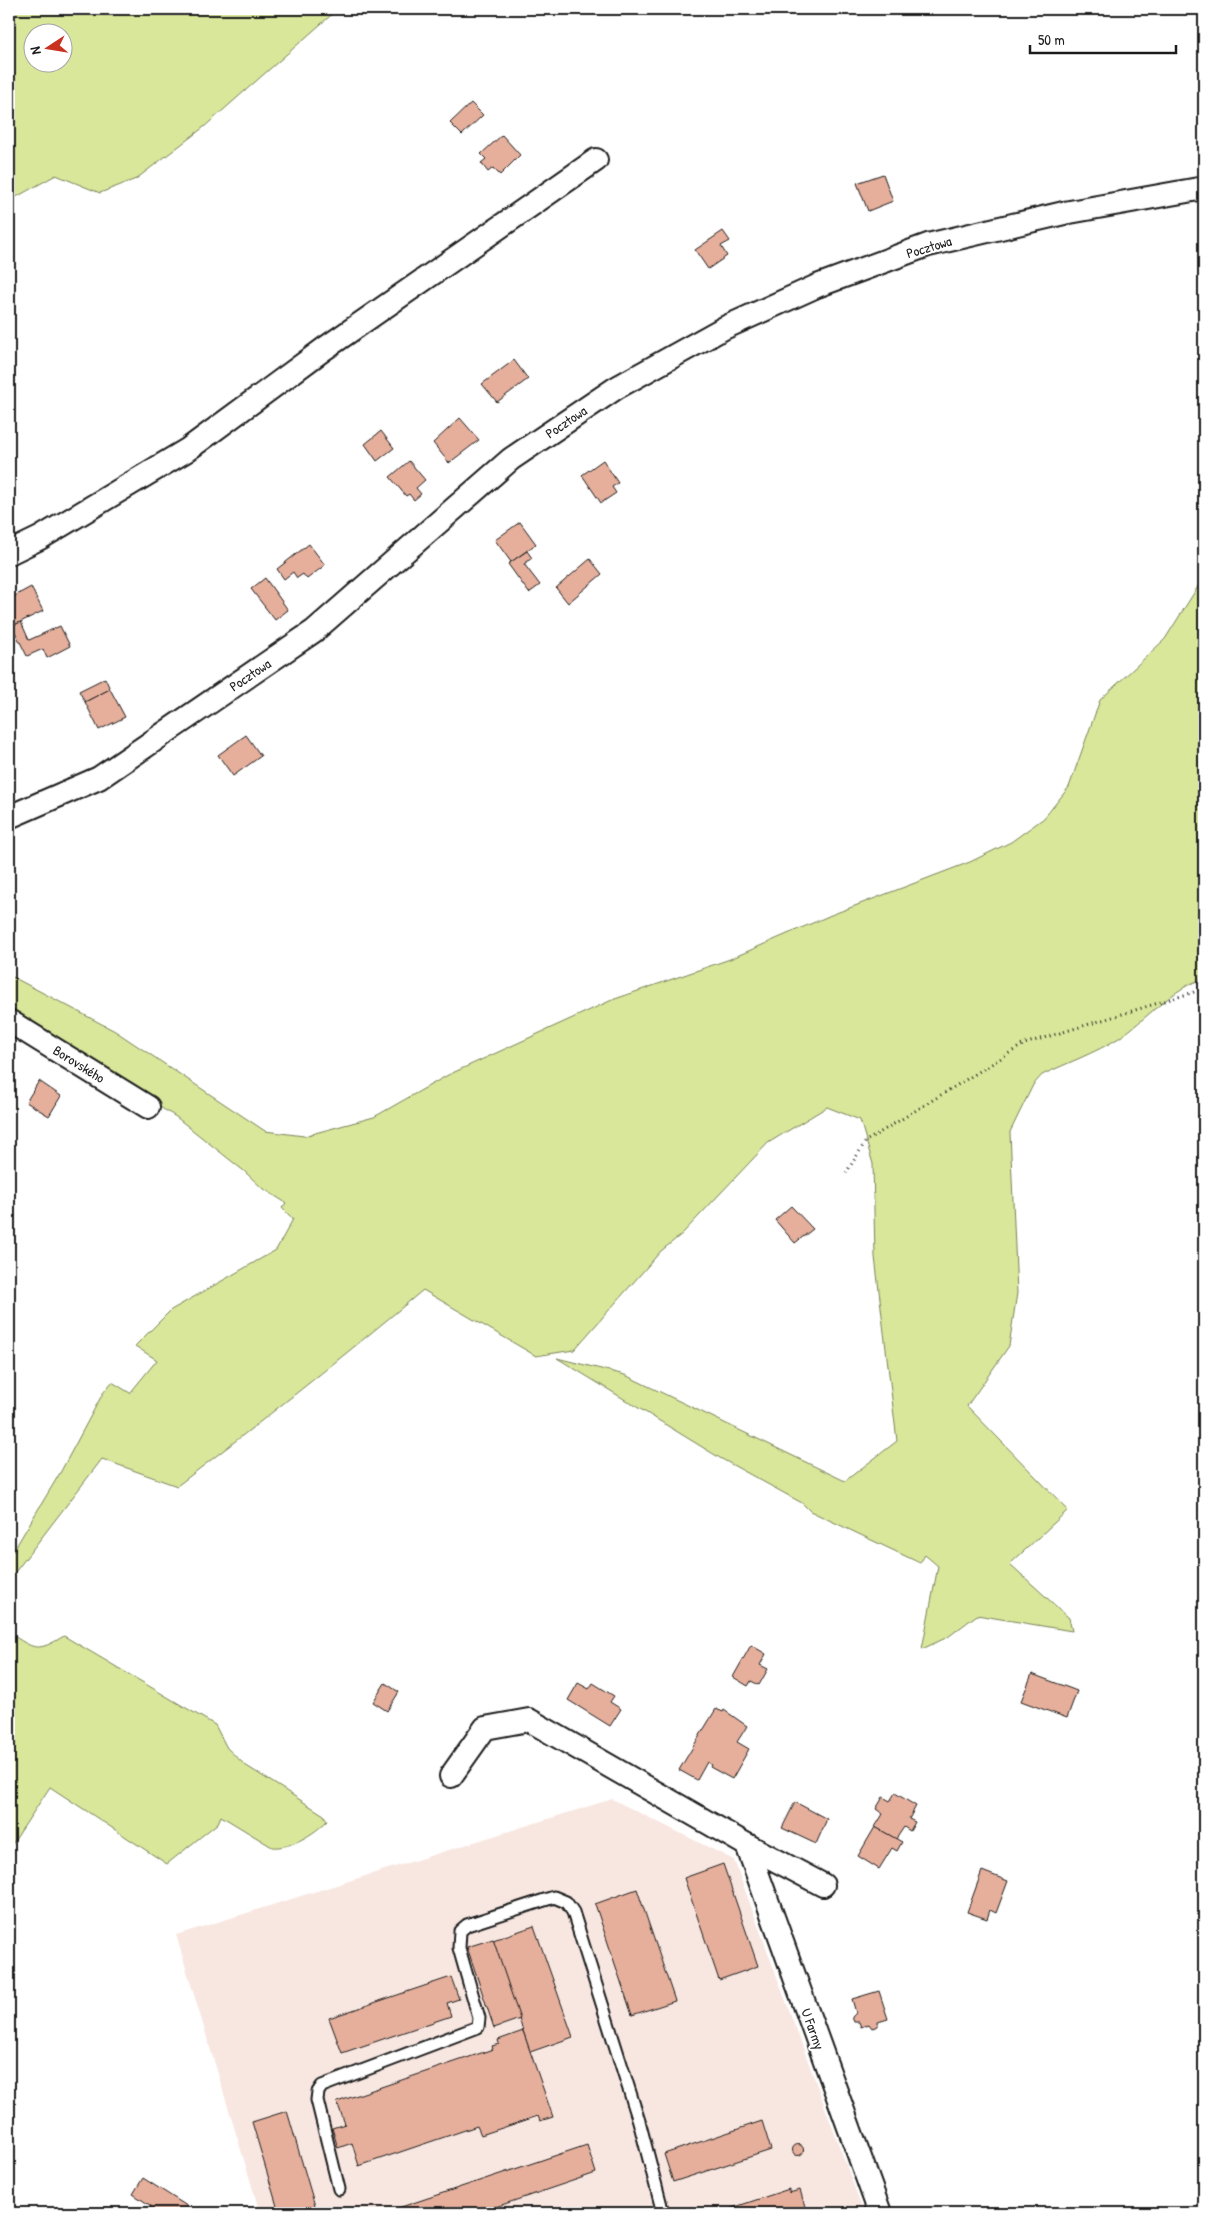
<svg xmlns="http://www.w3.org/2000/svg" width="1213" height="2222" font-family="'Patrick Hand',sans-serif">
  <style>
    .built { fill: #f8e7e1 }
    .green { fill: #d8e79a; stroke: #7a825b; fill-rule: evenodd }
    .building { fill: #e6af9c; stroke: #1c1c1c }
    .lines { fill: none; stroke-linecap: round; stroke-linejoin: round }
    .lane-casing { stroke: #1c1c1c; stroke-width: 15 }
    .street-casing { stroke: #1c1c1c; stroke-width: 26 }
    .path { stroke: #1c1c1c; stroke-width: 3; stroke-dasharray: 1 4; stroke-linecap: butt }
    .lane { stroke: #fff; stroke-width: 11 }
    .street { stroke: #fff; stroke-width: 22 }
    .labels { text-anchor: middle; stroke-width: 4; stroke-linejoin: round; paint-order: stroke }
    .street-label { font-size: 14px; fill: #1c1c1c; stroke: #fff }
  </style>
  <rect width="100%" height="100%" fill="#fff"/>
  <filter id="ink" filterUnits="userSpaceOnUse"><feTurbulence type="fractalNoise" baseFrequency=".02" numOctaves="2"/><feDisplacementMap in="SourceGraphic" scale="10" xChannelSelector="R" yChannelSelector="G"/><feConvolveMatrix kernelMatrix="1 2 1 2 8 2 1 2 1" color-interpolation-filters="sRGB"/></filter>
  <g filter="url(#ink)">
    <polygon class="built" points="612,1799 734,1860 864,2213 260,2213 176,1935"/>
    <g class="green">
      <path d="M9,9H338L204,127L136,179L100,193L56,175L9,201ZM32,32H62V62H32Z"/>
      <path d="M1204,577V866L1199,870L1204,875V979C1176,985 1143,1022 1119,1038C1095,1053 1067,1063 1042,1075L1033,1085L1010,1132L1017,1293L1009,1346L967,1406L1068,1510L1010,1564L1069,1618L1072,1631L977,1615L948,1637L922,1649L938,1566L925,1555L920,1563L810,1511L802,1503L720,1458L557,1358L625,1375L845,1481L897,1441L875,1257L873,1164L860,1120L827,1107L768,1143L682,1234L661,1251L574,1350L536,1356L423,1290C343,1357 261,1422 177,1486L102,1459L9,1580V1558L60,1473L103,1393L112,1382L130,1393L157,1360L135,1346L171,1310L276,1250L293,1219L282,1208L286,1203L261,1187L244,1171L176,1117L9,1013V975L115,1031L265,1131L304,1136L374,1117L448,1075L612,1000L730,959L831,915L970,862L1011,842L1044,818L1069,787L1100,700L1165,639Z"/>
      <path d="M9,1633C35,1649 36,1653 64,1636L215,1725L227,1748L245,1765L324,1815L327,1821C314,1834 290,1849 272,1847L221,1816L218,1823L167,1864L50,1787L9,1849Z"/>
    </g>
    <g class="building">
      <polygon points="471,103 483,115 462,135 450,123"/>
      <polygon points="502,135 520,155 500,175 493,168 488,172 481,163 486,159 481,154"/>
      <polygon points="883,174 893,201 868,211 857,183"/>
      <polygon points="723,231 730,241 721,246 727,256 708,269 695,250"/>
      <polygon points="514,360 528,379 497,402 482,384"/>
      <polygon points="460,418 479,440 449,463 433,443"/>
      <polygon points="381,431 394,448 377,461 365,444"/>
      <polygon points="603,460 618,483 612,487 616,493 601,503 582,475"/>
      <polygon points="409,461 425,480 416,488 421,494 414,500 409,494 406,496 390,477"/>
      <polygon points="520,522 536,544 511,562 495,540"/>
      <polygon points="309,544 325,565 307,579 303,574 297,578 293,572 284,579 277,569"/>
      <polygon points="527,551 532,558 524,564 540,585 529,593 508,564"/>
      <polygon points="590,559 602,574 568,603 556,588"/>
      <polygon points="265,578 288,610 275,620 251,589"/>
      <polygon points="31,587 43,611 12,626 9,619 9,607 11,605 9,599"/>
      <polygon points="21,622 29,640 60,626 70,646 47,658 43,649 27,656 12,626"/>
      <polygon points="105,678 110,689 85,702 79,691"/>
      <polygon points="110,689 125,717 99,730 85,702"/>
      <polygon points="246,735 261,756 233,776 218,755"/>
      <polygon points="39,1081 61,1096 49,1116 26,1102"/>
      <polygon points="791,1206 813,1229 795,1243 775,1220"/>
      <polygon points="751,1645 766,1654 760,1665 768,1669 759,1685 751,1681 748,1686 733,1677"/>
      <polygon points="1032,1674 1077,1691 1067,1718 1021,1701"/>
      <polygon points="385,1683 399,1692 387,1711 373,1702"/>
      <polygon points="578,1683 589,1689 593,1683 614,1696 610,1702 621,1709 610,1726 568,1700"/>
      <polygon points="716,1709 723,1712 724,1710 747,1726 737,1742 749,1749 732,1779 710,1767 711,1765 707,1762 697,1780 679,1770"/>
      <polygon points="895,1793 916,1806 909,1819 915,1822 910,1831 904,1827 896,1839 875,1827 883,1814 876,1809 883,1797 890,1801"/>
      <polygon points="795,1802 827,1819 816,1844 782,1828"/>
      <polygon points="875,1827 902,1842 897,1851 892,1848 879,1869 858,1856"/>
      <polygon points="723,1864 758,1966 719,1980 684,1878"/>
      <polygon points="982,1871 1008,1881 996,1913 990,1910 987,1919 967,1912"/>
      <polygon points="637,1889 675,2001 632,2015 595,1904"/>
      <polygon points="534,1926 573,2037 530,2052 493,1940"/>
      <polygon points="493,1939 520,2019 494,2028 467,1947"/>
      <polygon points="451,1977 459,1999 447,2003 451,2016 342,2053 329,2018"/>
      <polygon points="879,1991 888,2019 878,2022 878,2026 872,2028 869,2024 861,2027 859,2022 854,2022 852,2017 856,2013 852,1999"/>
      <polygon points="523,2031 553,2117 540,2121 538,2116 481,2135 477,2126 359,2166 352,2143 338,2148 332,2128 345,2124 337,2102 493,2049 492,2046 499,2044 498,2040"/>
      <polygon points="287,2111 317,2213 279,2213 252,2122"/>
      <polygon points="762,2121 771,2150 673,2182 664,2154"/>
      <circle cx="798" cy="2150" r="5.5"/>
      <polygon points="587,2145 596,2173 478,2213 390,2213 389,2211"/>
      <polygon points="143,2178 190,2208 187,2213 147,2213 151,2206 133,2194"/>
      <polygon points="789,2189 789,2193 800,2190 807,2213 720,2212"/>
    </g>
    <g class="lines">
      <defs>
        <polyline id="lane" points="339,2189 317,2100 318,2092 322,2086 478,2027 479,2018 459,1948 460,1931 467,1925 554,1897 566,1902 573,1912 639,2121 663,2213"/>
        <g id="street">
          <polyline points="9,553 40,538 187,450 324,349 596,160"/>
          <polyline points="9,817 99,778 314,631 511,459 616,388 724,328 817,286 928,245 1064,213 1204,188"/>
          <polyline points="9,1021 148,1107"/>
          <polyline points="451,1776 485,1728 529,1720 747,1845 823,1885"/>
          <polyline points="747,1845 880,2213"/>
        </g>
      </defs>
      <use href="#lane" class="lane-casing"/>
      <use href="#street" class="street-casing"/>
      <polyline class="path" points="846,1173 866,1141 1024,1044 1204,989"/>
      <use href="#lane" class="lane"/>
      <use href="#street" class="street"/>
    </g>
  </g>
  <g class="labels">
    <g class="street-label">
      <text transform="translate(929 247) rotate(-17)" y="5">Pocztowa</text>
      <text transform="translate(566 422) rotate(-34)" y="5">Pocztowa</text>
      <text transform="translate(250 675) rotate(-34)" y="5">Pocztowa</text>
      <text transform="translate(79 1064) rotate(32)" y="5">Borovského</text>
      <text transform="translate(813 2029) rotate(70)" y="5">U Farmy</text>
    </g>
  </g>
  <rect width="1213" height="2222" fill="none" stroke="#fff" stroke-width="30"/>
  <rect x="15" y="15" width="1183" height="2192" fill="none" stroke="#1c1c1c" stroke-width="2" filter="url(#ink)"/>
  <g transform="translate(48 48) rotate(258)"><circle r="24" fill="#ffffff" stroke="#a4a4a4"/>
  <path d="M0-4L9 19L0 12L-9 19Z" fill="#c8321e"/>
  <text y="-8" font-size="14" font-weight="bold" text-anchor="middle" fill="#1c1c1c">N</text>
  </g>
  <path d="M1030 45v8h146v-8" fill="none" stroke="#1c1c1c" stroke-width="2.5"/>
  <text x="1038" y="45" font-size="15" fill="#1c1c1c" stroke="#ffffff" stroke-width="4" paint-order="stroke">50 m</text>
</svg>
